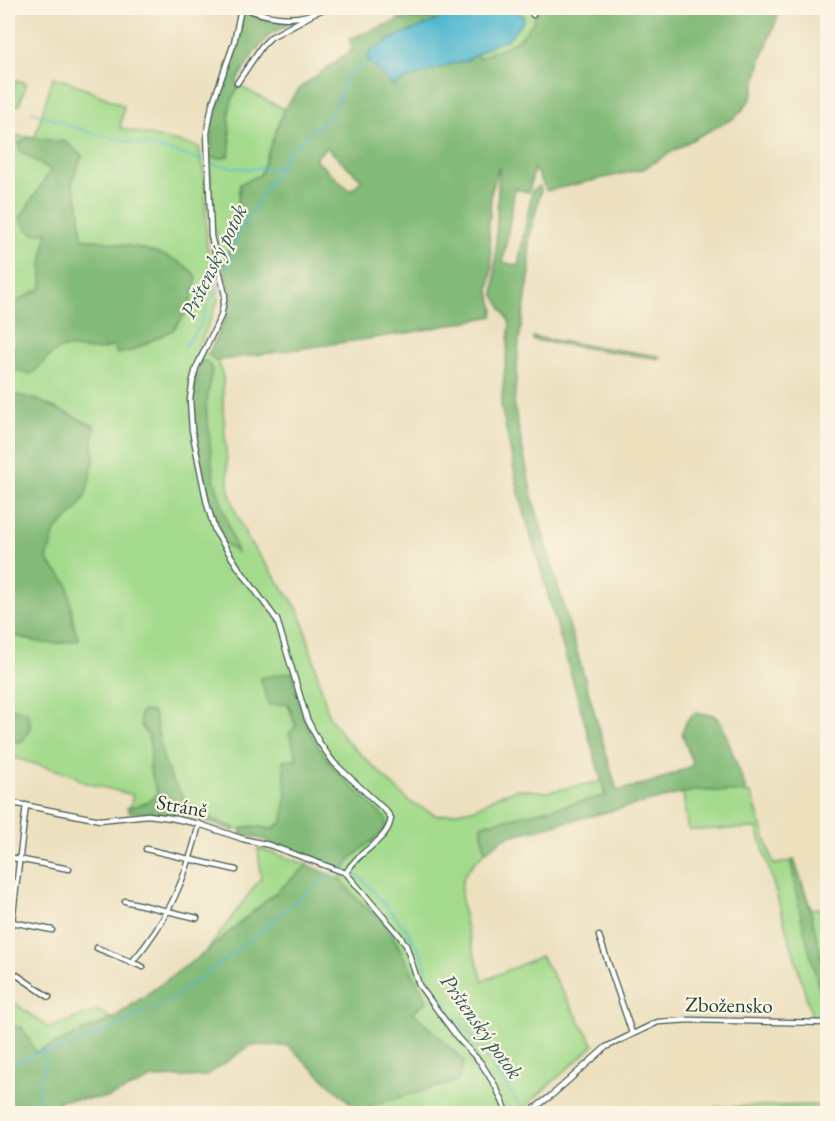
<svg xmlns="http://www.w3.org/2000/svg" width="835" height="1121" font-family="'EB Garamond',serif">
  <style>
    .green { fill: #a3da8b; stroke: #618c60; stroke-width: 1.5 }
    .forest { fill: #82ba77; stroke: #507c56; stroke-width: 1.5; fill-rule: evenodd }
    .water { fill: #51b8d0; stroke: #387a82; stroke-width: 1.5 }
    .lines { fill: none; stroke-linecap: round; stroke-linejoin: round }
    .stream { stroke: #51b8d0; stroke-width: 1.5 }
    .minor-casing { stroke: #3e5549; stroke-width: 7 }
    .minor { stroke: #fff; stroke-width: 4.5 }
    .labels { text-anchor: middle; stroke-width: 4.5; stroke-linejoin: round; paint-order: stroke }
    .street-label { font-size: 21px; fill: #1f3d34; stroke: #fcf5e5 }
    .water-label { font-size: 22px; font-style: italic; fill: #2c5c5b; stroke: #fcf5e5 }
  </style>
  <rect width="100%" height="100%" fill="#fcf5e5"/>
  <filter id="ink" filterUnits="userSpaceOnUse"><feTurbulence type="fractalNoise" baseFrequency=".0167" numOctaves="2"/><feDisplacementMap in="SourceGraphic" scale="12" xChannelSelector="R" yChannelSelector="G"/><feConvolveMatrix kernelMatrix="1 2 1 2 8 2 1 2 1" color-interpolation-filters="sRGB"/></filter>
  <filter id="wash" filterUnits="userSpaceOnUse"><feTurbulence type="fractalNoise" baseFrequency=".008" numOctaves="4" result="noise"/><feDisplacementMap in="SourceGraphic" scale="24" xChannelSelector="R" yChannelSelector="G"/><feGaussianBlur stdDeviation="1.35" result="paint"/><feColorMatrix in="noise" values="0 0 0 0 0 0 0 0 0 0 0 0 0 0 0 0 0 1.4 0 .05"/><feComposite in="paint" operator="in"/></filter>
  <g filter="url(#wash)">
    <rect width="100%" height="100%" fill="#ece0bf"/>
    <g class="green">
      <path d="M396,8H536L538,10C527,43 507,46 478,58L433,18L399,20Z"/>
      <path d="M53,77L72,83L124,106L120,128L199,147L205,177L207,245L218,301L199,347L219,363L223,378V409L229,490L235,510L248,540L296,606L303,622L329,716L344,738L410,802L438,816L476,808L498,796L518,789L547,792L602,781L605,796L481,825L485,852C479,858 471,865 466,873C451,895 476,956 483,981L541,956L594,1045L518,1113H368L369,1106L458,1081L412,1012L427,1001L389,928L353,895L342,880L335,863C269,840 200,809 129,812L133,795L83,782L73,775L8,756V146L18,136L35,137Z"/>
      <polygon points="16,80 26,83 19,106 9,103"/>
      <polygon points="239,86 284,109 260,175 240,184 234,240 222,265 216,231 213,229 210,158 224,158 231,141 227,117 231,98"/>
      <polygon points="698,790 751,793 774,865 794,860 811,909 827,907 827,1020 813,1020 757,828 689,830 687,826 683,793"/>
      <polygon points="258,848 308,865 205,953 261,878"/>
      <polygon points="8,998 49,1028 98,1010 112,1019 35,1053 22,1027 8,1028"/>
      <polygon points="827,1105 827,1113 697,1113 717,1107"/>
    </g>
    <g class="forest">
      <path d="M536,8H781L761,60L752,97L741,112L734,118L695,138L643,169L547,191L534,168L529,192L515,189L503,262L518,266L532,191L539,186L541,190L529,239L530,272L519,341L514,405L532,496L617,791L659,780L693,765L682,733L686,722L694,713L714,715L722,724L747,793L698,790L683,793L506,837L485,852L481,825L606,796L520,498L501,405L510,323L494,295L499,167L491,193L490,218L488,219L492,268L489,290L494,309L493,316L408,333L215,361L209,353L226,316L230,296L223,265L234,240L240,184L260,175L284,109L301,87L352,50L349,39L399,20L433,18L478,58C507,46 527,43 538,10ZM326,147L362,180L350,191L315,159Z"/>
      <path d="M244,12L272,20H298L271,33L253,54L236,82L239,86C221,116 234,126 229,155L224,158H210L213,116L238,41Z"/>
      <path d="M34,138L66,142L82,156L72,181L79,204L82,238C112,243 180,250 197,278L188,311L173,330L131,351L117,354L114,346C108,347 102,350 95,350C83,350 69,345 58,350C38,359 38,386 12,367V359L16,341L8,329V312L20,299L42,288V263L47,232L35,234L26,228L20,218L51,170L20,151L19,143L26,139Z"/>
      <polygon points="533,337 660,356 659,359 533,340"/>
      <path d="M202,360L207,362L212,369L206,406L214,478L237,553C234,550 229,547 226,544C209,523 191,428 193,400C194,387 197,372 202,360Z"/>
      <path d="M17,395L35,399L95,426L93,443L94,460L86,494L79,507L55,531L47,559C53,571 65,576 68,585L74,627L79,639C53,648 33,642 8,633V401Z"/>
      <path d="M292,672C296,687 297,703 303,717C320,760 355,789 387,820L384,831L350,859L345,869L255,837L240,835L243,828L253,826L271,829L283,822L286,793L283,760L297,759L289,733L296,727L288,704L269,705L260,678Z"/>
      <path d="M8,707L27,712C33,725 30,732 21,742L8,741Z"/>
      <path d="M143,711L153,712C158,723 158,737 161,749C170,790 194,816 234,827V831L196,818L158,813L129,812L127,808C140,805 151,804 157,792L149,767L151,750L148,735L141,726L140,714Z"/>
      <path d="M794,860L810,909L827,980V1010L825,1009C811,961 799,913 791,864Z"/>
      <polygon points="308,865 342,880 353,895 389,928 427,1001 413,1012 464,1061 458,1081 369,1106 368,1113 358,1113 358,1110 288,1046 251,1045 206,1076 153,1078 107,1098 59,1100 61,1113 8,1114 8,1028 22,1027 36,1052 112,1019 207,951"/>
    </g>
    <path class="water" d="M456,8H510L524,16L523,22L508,39L493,45L466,61L451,64L402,81L393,86L368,60V56L372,49C380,47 385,42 393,38C414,28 437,24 456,8Z"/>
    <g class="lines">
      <g class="stream">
        <polyline points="31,111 91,133 167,150 205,161"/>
        <path d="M210,163C232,169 257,170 280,167"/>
        <path d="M222,274L232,259L238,235L289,151C298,148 302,140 309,133C316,126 325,121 331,114C348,93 334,71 373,64"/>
        <polyline points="184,347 201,324 211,298 219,292 219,281"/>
        <polyline points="339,868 346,863"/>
        <polyline points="351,870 363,880 407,930 424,959 428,981 462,1024 526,1113"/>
        <polyline points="8,1066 37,1053 56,1051 98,1035 166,1002 211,971 335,870"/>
        <polyline points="36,1114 40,1078 46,1061 45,1053"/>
      </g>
    </g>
  </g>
  <g filter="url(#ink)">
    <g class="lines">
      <defs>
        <g id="minor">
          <path d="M241,8L234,43L212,105L207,133L211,236L225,295L221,316L196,368L193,380L190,399L192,430L207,504L215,531L238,567L277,620L307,719L319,742L334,763L386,811L391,818C388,842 358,850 346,873"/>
          <path d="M243,8C273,19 297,23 326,8"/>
          <polyline points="531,8 533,15"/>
          <polyline points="237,83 262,46 271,37 310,16"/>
          <polyline points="8,802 100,820 148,815 171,818 199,824 243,839 269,845 346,873 399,935 406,945 419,985 457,1037 481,1063 496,1087 508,1114"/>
          <polyline points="26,805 12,922 52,930"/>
          <polyline points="146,849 236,870"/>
          <polyline points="8,857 69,869"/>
          <polyline points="125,901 197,918"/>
          <polyline points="8,934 12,922"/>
          <polyline points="599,936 632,1033"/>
          <polyline points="97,948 143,967"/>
          <path d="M132,962C168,921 187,876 199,824"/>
          <polyline points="8,969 49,997"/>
          <polyline points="527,1114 552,1095 606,1047 658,1022 690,1020 828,1023"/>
        </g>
      </defs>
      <use href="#minor" class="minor-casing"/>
      <use href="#minor" class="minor"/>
    </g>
  </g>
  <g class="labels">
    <g class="street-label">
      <text transform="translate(182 806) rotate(10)" y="7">Stráně</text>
      <text transform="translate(729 1005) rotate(1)" y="7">Zbožensko</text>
    </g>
    <g class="water-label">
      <text transform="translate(213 261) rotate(-64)" y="8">Prštenský potok</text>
      <text transform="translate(482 1026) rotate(54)" y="8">Prštenský potok</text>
    </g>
  </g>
  <rect width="835" height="1121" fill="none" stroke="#fcf5e5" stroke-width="30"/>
</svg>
